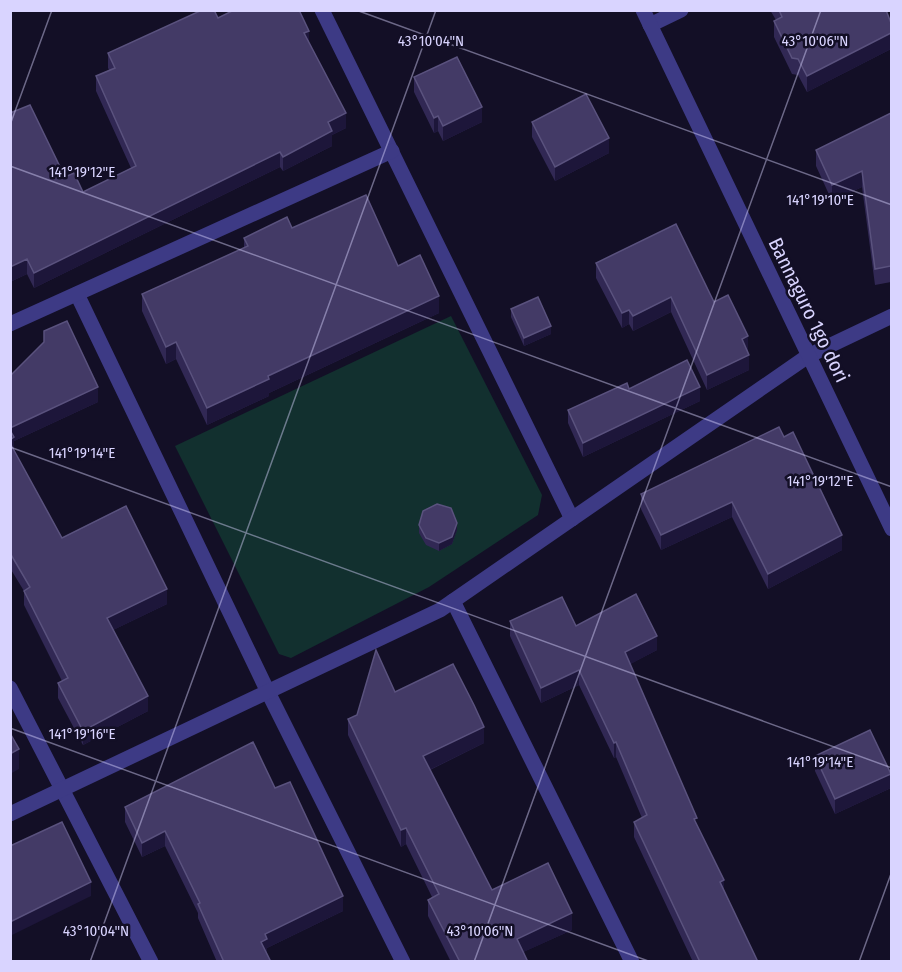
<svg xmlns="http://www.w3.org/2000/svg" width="902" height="972" font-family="'Fira Sans Condensed',sans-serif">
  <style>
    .green { fill: #12302f }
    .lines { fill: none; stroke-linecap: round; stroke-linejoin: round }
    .minor { stroke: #3d3a85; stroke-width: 15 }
    .tertiary { stroke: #3d3a85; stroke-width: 15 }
    .wall { fill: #312854 }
    .shaded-wall { fill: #1d163a }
    .building { fill: #433a66; stroke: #5a527e; stroke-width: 1.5 }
    .ticks { fill: none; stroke: #d9d4ff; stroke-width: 1.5; stroke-opacity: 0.45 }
    .labels { text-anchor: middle; stroke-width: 5; stroke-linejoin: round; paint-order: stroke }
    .street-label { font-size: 20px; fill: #d9d4ff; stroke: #130f26 }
    .ticks-label { font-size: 15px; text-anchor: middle; fill: #d9d4ff; stroke: #130f26; stroke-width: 5; stroke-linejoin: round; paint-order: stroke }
  </style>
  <rect width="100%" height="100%" fill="#130f26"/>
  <polygon class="green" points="451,316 542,495 538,515 429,587 291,658 279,654 175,446"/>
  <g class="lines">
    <g class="minor">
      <polyline points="322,10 572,519"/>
      <polyline points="650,25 681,10"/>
      <polyline points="77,294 268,692 403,962"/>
      <polyline points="10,324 392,151"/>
      <polyline points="453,601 632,962"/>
      <polyline points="10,688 151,962"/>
      <polyline points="10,814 440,610 808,356 892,316"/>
    </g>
    <polyline class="tertiary" points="643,10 892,529"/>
  </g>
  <g class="wall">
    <polygon points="770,10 886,10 891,23 891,49 807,92 798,75 792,74 774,37 774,21 776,20"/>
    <polygon points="218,18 309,42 346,128 332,135 332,146 283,171 280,167 34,288 27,274 10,282 10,113 65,177 83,192 131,168 96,91 96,76 109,70 108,68 108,53"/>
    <polygon points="414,77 482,122 443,141 438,131 434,133 414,92"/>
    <polygon points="891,113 891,282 875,285 862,187 832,201 816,166 816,150"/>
    <polygon points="532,122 609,153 555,181 532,137"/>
    <polygon points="292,228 398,266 439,313 269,393 269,396 207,425 176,359 166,364 142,311 142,294 244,248 244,238"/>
    <polygon points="596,263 714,302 748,351 749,370 707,390 671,312 633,331 629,324 622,328 596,278"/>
    <polygon points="511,309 551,334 524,346 511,317"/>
    <polygon points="10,376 98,402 14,441 14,450 62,538 167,604 113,630 148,711 83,745 58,698 58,683 62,681 24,605 24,591 10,568"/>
    <polygon points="629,389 700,401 583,457 568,423 568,410"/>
    <polygon points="784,437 842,550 768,589 732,517 661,550 641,509 641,494"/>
    <polygon points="419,525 457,530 452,544 439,551 426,545 419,533"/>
    <polygon points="510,621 576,626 657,650 630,664 724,891 758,962 693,962 634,837 634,822 642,818 616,757 614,758 579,685 541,703 510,636"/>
    <polygon points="395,692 484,743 430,770 492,890 572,930 523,952 528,962 451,962 428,916 428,900 432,897 406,844 401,847 348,735 348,719 357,715"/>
    <polygon points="815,756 891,788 835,814 815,771"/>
    <polygon points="275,788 343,911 267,948 267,954 271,962 217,962 198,918 198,913 165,846 142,857 125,822 125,807"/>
  </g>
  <g class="shaded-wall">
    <polygon points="309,31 309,46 304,33"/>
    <polygon points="891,33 891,49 807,92 807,76"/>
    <polygon points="482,107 482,122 443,141 443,126"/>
    <polygon points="346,113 346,128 332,135 332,146 283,171 283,157 328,122"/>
    <polygon points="438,116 438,131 434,133 434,118"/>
    <polygon points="609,138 609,153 555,181 555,167"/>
    <polygon points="280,152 280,167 34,288 34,273"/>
    <polygon points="862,171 862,187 832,201 832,185"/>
    <polygon points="27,259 27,274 10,282 10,267"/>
    <polygon points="439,296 439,313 269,393 269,396 207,425 207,408 268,376"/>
    <polygon points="671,297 671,312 633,331 633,316"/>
    <polygon points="629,310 629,324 622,328 622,313"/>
    <polygon points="551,326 551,334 524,346 524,338"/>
    <polygon points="748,336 748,351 742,354 742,339"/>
    <polygon points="176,342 176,359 166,364 166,347"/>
    <polygon points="749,355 749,370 707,390 707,375"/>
    <polygon points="98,387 98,402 14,441 14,452 10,454 10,428"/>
    <polygon points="700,387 700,401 583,457 583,443"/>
    <polygon points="732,502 732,517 661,550 661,535"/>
    <polygon points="457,523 457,530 452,544 439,551 439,543"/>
    <polygon points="842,535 842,550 768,589 768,574"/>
    <polygon points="167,589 167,604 107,633 107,618"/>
    <polygon points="657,636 657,650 625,667 625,652"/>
    <polygon points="579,670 579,685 541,703 541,688"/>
    <polygon points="148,696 148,711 83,745 83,731"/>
    <polygon points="484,727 484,743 423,773 423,756"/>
    <polygon points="616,742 616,757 614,758 614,743"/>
    <polygon points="19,749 19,769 10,774 10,754"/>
    <polygon points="891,774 891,788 835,814 835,799"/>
    <polygon points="406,828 406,844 401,847 401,830"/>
    <polygon points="165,831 165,846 142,857 142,843"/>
    <polygon points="724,880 724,895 720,882"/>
    <polygon points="91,882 91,896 10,936 10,922"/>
    <polygon points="343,896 343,911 267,948 267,954 261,942 265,934"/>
    <polygon points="572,913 572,930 517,955 517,939"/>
  </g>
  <g class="building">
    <polygon points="202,10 214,10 218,18 234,10 299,10 309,31 304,33 346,113 328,122 332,131 283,157 280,152 34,273 27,259 10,267 10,113 30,105 65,177 74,173 83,192 136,166 96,76 115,68 108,53"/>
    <polygon points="779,10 886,10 891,23 891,33 807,76 798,59 792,58 774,21 782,17"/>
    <polygon points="457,57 482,107 443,126 438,116 434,118 414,77"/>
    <polygon points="586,94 609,138 555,167 532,122"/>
    <polygon points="891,113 891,266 875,269 862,171 832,185 816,150"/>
    <polygon points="366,195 398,266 420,255 439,296 268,376 269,379 207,408 176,342 166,347 142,294 248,246 244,238 287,217 292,228"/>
    <polygon points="676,224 714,302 728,295 748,336 742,339 749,355 707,375 671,297 633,316 629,310 622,313 596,263"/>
    <polygon points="538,297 551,326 524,338 511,309"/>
    <polygon points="67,321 98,387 10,428 10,376 44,342 44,331"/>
    <polygon points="687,360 700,387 583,443 568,410 627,383 629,389"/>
    <polygon points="779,427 784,437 793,432 842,535 768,574 732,502 661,535 641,494"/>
    <polygon points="10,430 14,437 10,440"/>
    <polygon points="10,443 62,538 126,506 167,589 107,618 148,696 83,731 58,683 68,678 24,591 30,587 10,553"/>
    <polygon points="437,504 451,508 457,523 452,537 439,543 426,538 419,525 423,511"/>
    <polygon points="636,594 657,636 625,652 697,818 694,819 724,880 720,882 758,962 700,962 634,822 647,815 616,742 614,743 579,670 541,688 510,621 562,597 576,626"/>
    <polygon points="376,650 395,692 453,664 474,705 484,727 423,756 492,890 548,863 572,913 517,939 528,962 460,962 428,900 439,894 406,828 401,830 348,719 357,715"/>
    <polygon points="870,730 891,774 835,799 815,756"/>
    <polygon points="10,733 19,749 10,754"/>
    <polygon points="253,742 275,788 290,782 343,896 265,934 267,939 261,942 271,962 224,962 198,904 200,903 165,831 142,843 125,807"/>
    <polygon points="62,822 91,882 10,922 10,846"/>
  </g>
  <path class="ticks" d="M356,10L892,205M10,125L52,10M10,166L892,487M10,447L892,768M10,728L651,962M90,962L436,10M474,962L821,10M859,962L892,871"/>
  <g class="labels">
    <g class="street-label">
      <text transform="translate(809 310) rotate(64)" y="7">Bannaguro 1go dori</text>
    </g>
  </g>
  <g class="ticks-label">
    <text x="431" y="46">43°10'04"N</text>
    <text x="815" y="46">43°10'06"N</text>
    <text x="82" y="177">141°19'12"E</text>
    <text x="820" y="205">141°19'10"E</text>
    <text x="82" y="458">141°19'14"E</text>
    <text x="820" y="486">141°19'12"E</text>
    <text x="82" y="739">141°19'16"E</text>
    <text x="820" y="767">141°19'14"E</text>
    <text x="96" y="936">43°10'04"N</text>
    <text x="480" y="936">43°10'06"N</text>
  </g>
  <rect width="902" height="972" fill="none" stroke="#d9d4ff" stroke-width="24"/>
</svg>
